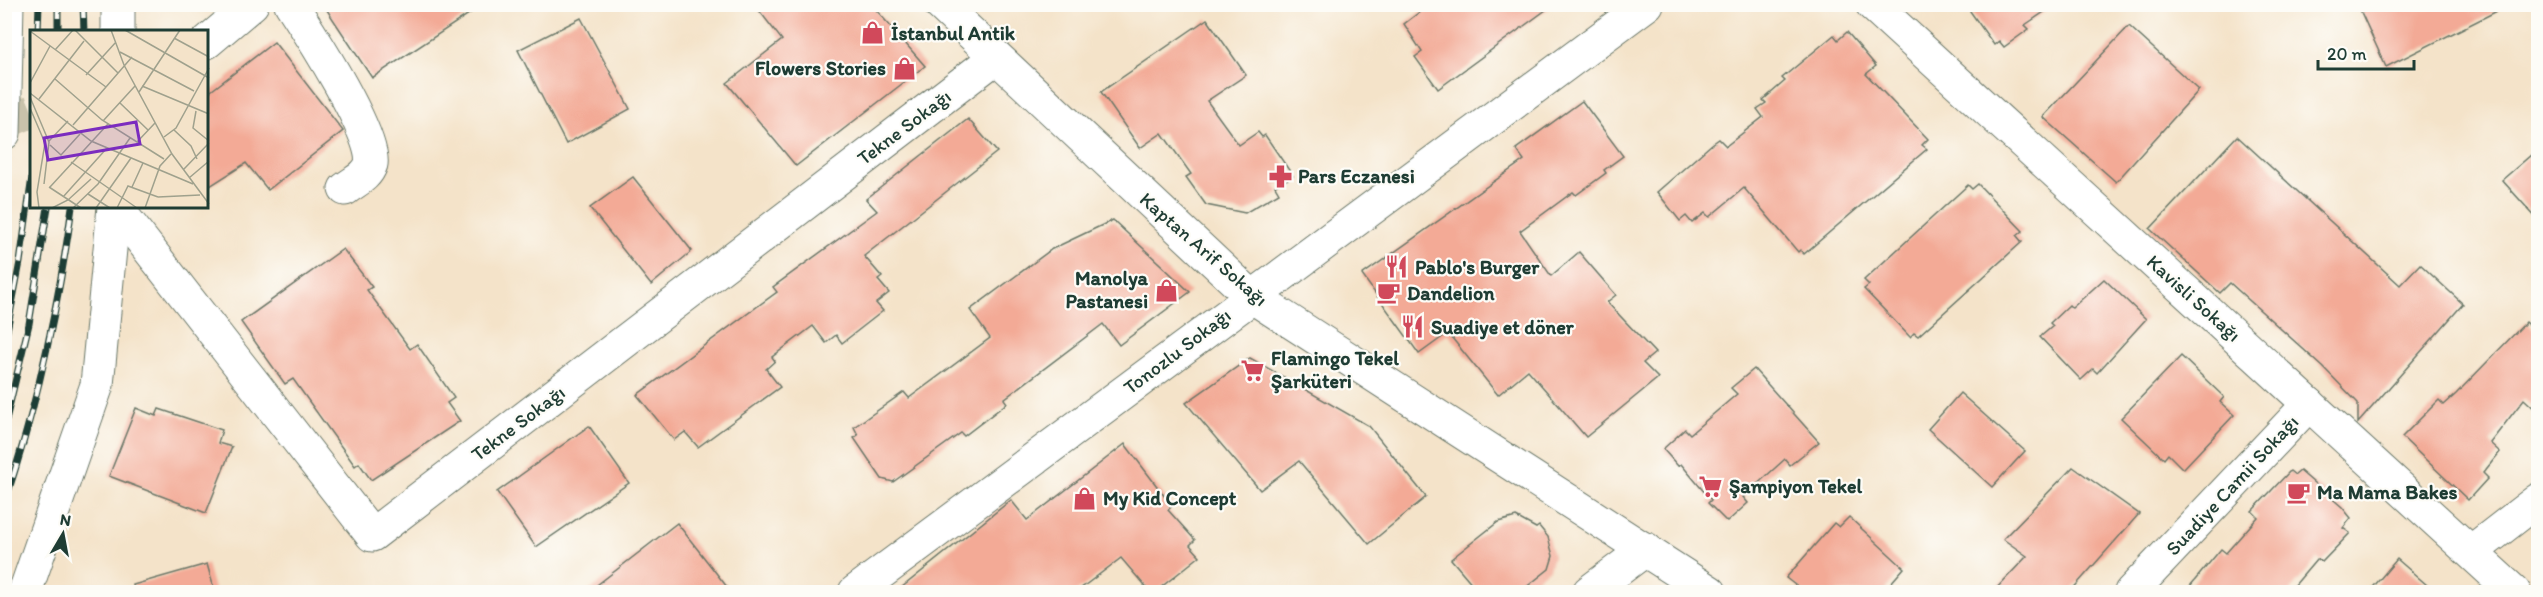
<svg xmlns="http://www.w3.org/2000/svg" width="2543" height="597" font-family="Itim,sans-serif">
  <style>
    .building { fill: #f3aa96 }
    .lines { fill: none; stroke-linecap: round; stroke-linejoin: round }
    .minor-tunnel { stroke: #c9c2ab; stroke-width: 33; stroke-dasharray: 33 16; stroke-linecap: butt }
    .minor-casing { stroke: #6a7768; stroke-width: 35 }
    .minor { stroke: #fff; stroke-width: 33 }
    .rail-casing { stroke: #1f3d34; stroke-width: 7 }
    .rail { stroke: #fdfcf7; stroke-width: 4.5; stroke-dasharray: 14; stroke-linecap: butt }
    .labels { text-anchor: middle; stroke-width: 4.5; stroke-linejoin: round; paint-order: stroke }
    .poi-label { font-size: 20px; font-weight: bold; fill: #1f3d34; stroke: #fdfcf7; text-anchor: start }
    .street-label { font-size: 20px; fill: #1f3d34; stroke: #fdfcf7 }
    .inset-road { fill: none; stroke: #9fa18d; stroke-width: 1.5 }
    .view { fill: #7b2cbf; fill-opacity: 0.15; stroke: #7b2cbf; stroke-width: 3 }
    .inset-edge { fill: none; stroke: #1f3d34; stroke-width: 3 }
  </style>
  <rect width="100%" height="100%" fill="#fdfcf7"/>
  <filter id="ink" filterUnits="userSpaceOnUse"><feTurbulence type="fractalNoise" baseFrequency=".0167" numOctaves="2"/><feDisplacementMap in="SourceGraphic" scale="12" xChannelSelector="R" yChannelSelector="G"/><feConvolveMatrix kernelMatrix="1 2 1 2 8 2 1 2 1" color-interpolation-filters="sRGB"/></filter>
  <filter id="wash" filterUnits="userSpaceOnUse"><feTurbulence type="fractalNoise" baseFrequency=".008" numOctaves="4" result="noise"/><feDisplacementMap in="SourceGraphic" scale="24" xChannelSelector="R" yChannelSelector="G"/><feGaussianBlur stdDeviation="1.35" result="paint"/><feColorMatrix in="noise" values="0 0 0 0 0 0 0 0 0 0 0 0 0 0 0 0 0 1.4 0 .05"/><feComposite in="paint" operator="in"/></filter>
  <g filter="url(#wash)">
    <rect width="100%" height="100%" fill="#f4e3c9"/>
    <g id="blocks">
      <g class="building">
        <polygon points="323,4 484,4 372,78"/>
        <polygon points="754,4 871,4 925,66 796,166 727,83 782,40"/>
        <polygon points="1430,4 1554,4 1438,89 1415,57 1422,52 1404,24"/>
        <polygon points="1965,4 2056,4 2025,25 2029,29 2004,47 1999,41 1994,45"/>
        <polygon points="2376,4 2511,4 2386,67 2361,12"/>
        <polygon points="581,18 630,109 566,144 518,50"/>
        <polygon points="1207,19 1246,75 1207,101 1239,145 1258,132 1262,137 1265,135 1293,176 1275,186 1279,193 1245,213 1206,205 1186,177 1191,174 1162,133 1140,148 1101,92"/>
        <polygon points="2129,26 2199,90 2116,182 2043,117"/>
        <polygon points="1847,32 1876,66 1866,74 1928,139 1922,145 1927,149 1804,254 1800,250 1798,252 1744,188 1709,217 1705,213 1692,223 1686,216 1680,221 1657,192 1712,144 1719,139 1726,146 1763,117 1757,109 1766,103 1763,100 1785,81 1782,78 1834,35 1838,40"/>
        <polygon points="274,42 343,131 268,190 246,163 207,188 207,94"/>
        <polygon points="1582,101 1623,156 1604,170 1606,173 1576,195 1573,192 1520,231 1551,276 1579,252 1616,295 1607,302 1655,353 1643,363 1658,378 1586,437 1528,370 1498,395 1448,333 1419,354 1362,275 1524,160 1516,149"/>
        <polygon points="968,119 997,152 864,256 882,277 878,280 889,293 876,303 883,311 842,343 836,335 826,343 813,326 772,357 775,361 766,369 780,387 698,447 685,432 674,440 637,395 777,292 773,287 877,211 866,199"/>
        <polygon points="2237,136 2400,285 2420,264 2463,304 2358,423 2358,403 2323,367 2230,283 2220,293 2150,229"/>
        <polygon points="2538,149 2538,220 2502,180"/>
        <polygon points="633,177 692,251 651,285 590,208"/>
        <polygon points="1978,184 2023,231 2017,236 2022,242 1918,336 1914,333 1910,337 1864,289 1869,285 1864,280 1968,185 1972,189"/>
        <polygon points="1113,220 1190,292 1119,345 1103,324 1004,399 1007,403 964,436 961,433 893,482 882,479 854,438 858,435 854,427 904,392 909,398 990,338 970,310 1052,249"/>
        <polygon points="343,249 372,287 367,290 410,349 417,344 454,398 447,403 460,421 371,480 359,463 355,466 293,379 285,384 241,322"/>
        <polygon points="2104,279 2146,319 2097,373 2093,369 2081,380 2040,337 2053,326 2050,323 2069,305 2072,308"/>
        <polygon points="2526,322 2538,333 2538,412 2524,399 2490,443 2500,452 2483,473 2488,478 2468,500 2402,437 2439,400 2444,405 2456,394"/>
        <polygon points="2181,356 2224,397 2220,402 2234,415 2183,469 2168,454 2164,459 2121,418"/>
        <polygon points="1250,358 1369,426 1426,497 1369,544 1299,461 1260,490 1186,403"/>
        <polygon points="1754,369 1819,442 1790,465 1785,459 1743,497 1748,503 1727,522 1708,503 1711,500 1681,464 1678,466 1663,449 1685,429 1690,434 1737,394 1731,388"/>
        <polygon points="1960,393 2025,451 1992,487 1928,429"/>
        <polygon points="136,408 156,416 159,409 222,430 218,443 232,447 206,513 109,476"/>
        <polygon points="589,426 629,483 536,547 497,492"/>
        <polygon points="1125,444 1172,506 1168,510 1195,540 1190,545 1200,556 1155,592 1150,592 1121,558 1076,592 896,592 1011,500 1027,520"/>
        <polygon points="2073,467 2139,514 2070,592 1993,592 2027,556 2003,539"/>
        <polygon points="2290,471 2295,475 2300,471 2342,507 2351,518 2343,528 2350,533 2322,562 2317,559 2289,592 2185,592 2221,549 2226,553 2258,517 2252,511"/>
        <polygon points="1516,517 1536,528 1539,526 1548,537 1553,556 1549,569 1520,592 1479,592 1451,559 1498,522"/>
        <polygon points="1849,517 1904,568 1883,592 1804,592 1786,578 1834,523 1839,527"/>
        <polygon points="677,523 731,592 588,592"/>
        <polygon points="2397,559 2435,592 2369,592"/>
        <polygon points="207,564 215,592 134,592 133,585"/>
      </g>
    </g>
  </g>
  <g filter="url(#ink)">
    <use href="#blocks" fill-opacity="0" stroke="#6a7768" stroke-width="1.5"/>
    <g class="lines">
      <polyline class="minor-tunnel" points="4,123 32,111"/>
      <defs>
        <g id="minor">
          <path d="M291,4C308,30 378,138 371,164C367,177 355,181 345,189"/>
          <polyline points="940,4 1251,296 1710,592"/>
          <polyline points="1872,4 2514,592"/>
          <polyline points="118,32 118,4"/>
          <polyline points="207,42 252,4"/>
          <polyline points="4,133 7,4"/>
          <polyline points="116,207 372,535 995,58"/>
          <polyline points="2471,552 2538,500"/>
          <polyline points="25,592 97,385 114,207"/>
          <polyline points="855,592 1647,4"/>
          <polyline points="1589,592 1646,549"/>
          <polyline points="2131,592 2309,404"/>
        </g>
      </defs>
      <use href="#minor" class="minor-casing"/>
      <use href="#minor" class="minor"/>
      <defs>
        <g id="rail">
          <polyline points="58,4 58,32"/>
          <polyline points="83,4 84,32"/>
          <polyline points="38,32 39,4"/>
          <polyline points="4,346 20,262 32,177"/>
          <polyline points="4,428 29,324 48,207"/>
          <path d="M4,504C37,407 58,308 72,207"/>
        </g>
      </defs>
      <use href="#rail" class="rail-casing"/>
      <use href="#rail" class="rail"/>
    </g>
  </g>
  <defs>
    <symbol id="shop-bare" viewBox="-9 -9 18 18"><path d="M-5-2.5h2.3a2.7 3.5 0 0 1 5.4 0H5L5.5 6h-11ZM-1.5-2.5h3a1.5 2.3 0 0 0-3 0Z" fill="#d1495b" stroke="#fdfcf7" stroke-width="2.5" paint-order="stroke"/></symbol>
    <symbol id="pharmacy-bare" viewBox="-9 -9 18 18"><path d="M-2-6h4v4h4v4h-4v4h-4v-4h-4v-4h4Z" fill="#d1495b" stroke="#fdfcf7" stroke-width="2.5" paint-order="stroke"/></symbol>
    <symbol id="restaurant-bare" viewBox="-9 -9 18 18"><path d="M-5-6h1v4h1v-4h1v4h1v-4h1v5L-1.5 .5V6h-2V.5L-5-1ZM5-6V6H3V1.5H1.5Q1.5-4 5-6Z" fill="#d1495b" stroke="#fdfcf7" stroke-width="2.5" paint-order="stroke"/></symbol>
    <symbol id="cafe-bare" viewBox="-9 -9 18 18"><path d="M-5.5-4.5H6V0H3Q3 3.5 0 3.5H-2.5Q-5.5 3.5-5.5 0ZM3-3.2v2h1.7v-2ZM-6 4.5H4V6H-6Z" fill="#d1495b" stroke="#fdfcf7" stroke-width="2.5" paint-order="stroke"/></symbol>
    <symbol id="supermarket-bare" viewBox="-9 -9 18 18"><path d="M-6-5.5h2.5l.6 2H6L4.5 2H-2.5L-4.4-4H-6ZM-1.5 3.2a1.3 1.3 0 1 0 .1 0ZM3 3.2a1.3 1.3 0 1 0 .1 0Z" fill="#d1495b" stroke="#fdfcf7" stroke-width="2.5" paint-order="stroke"/></symbol>
  </defs>
  <g fill-rule="evenodd">
    <use href="#shop-bare" x="856" y="16" width="33" height="33"/>
    <use href="#shop-bare" x="888" y="52" width="33" height="33"/>
    <use href="#pharmacy-bare" x="1264" y="160" width="33" height="33"/>
    <use href="#restaurant-bare" x="1380" y="250" width="33" height="33"/>
    <use href="#shop-bare" x="1150" y="274" width="33" height="33"/>
    <use href="#cafe-bare" x="1372" y="276" width="33" height="33"/>
    <use href="#restaurant-bare" x="1396" y="310" width="33" height="33"/>
    <use href="#supermarket-bare" x="1236" y="354" width="33" height="33"/>
    <use href="#supermarket-bare" x="1694" y="470" width="33" height="33"/>
    <use href="#cafe-bare" x="2282" y="476" width="33" height="33"/>
    <use href="#shop-bare" x="1068" y="482" width="33" height="33"/>
  </g>
  <g class="labels">
    <g class="poi-label">
      <text x="891" y="40">İstanbul Antik</text>
      <text x="886" y="75" text-anchor="end">Flowers Stories</text>
      <text x="1298" y="183">Pars Eczanesi</text>
      <text x="1415" y="274">Pablo's Burger</text>
      <text x="1148" y="285" text-anchor="end">Manolya<tspan x="1148" dy="23">Pastanesi</tspan></text>
      <text x="1407" y="300">Dandelion</text>
      <text x="1431" y="334">Suadiye et döner</text>
      <text x="1271" y="365">Flamingo Tekel<tspan x="1271" dy="23">Şarküteri</tspan></text>
      <text x="1729" y="493">Şampiyon Tekel</text>
      <text x="2317" y="499">Ma Mama Bakes</text>
      <text x="1103" y="505">My Kid Concept</text>
    </g>
    <g class="street-label">
      <text transform="translate(904 127) rotate(-37)" y="7">Tekne Sokağı</text>
      <text transform="translate(1204 249) rotate(41)" y="7">Kaptan Arif Sokağı</text>
      <text transform="translate(2194 298) rotate(42)" y="7">Kavisli Sokağı</text>
      <text transform="translate(1177 351) rotate(-37)" y="7">Tonozlu Sokağı</text>
      <text transform="translate(518 423) rotate(-37)" y="7">Tekne Sokağı</text>
      <text transform="translate(2232 485) rotate(-47)" y="7">Suadiye Camii Sokağı</text>
    </g>
  </g>
  <g transform="translate(30 30)">
    <rect width="178" height="178" fill="#f4e3c9"/>
    <path class="inset-road" d="M45,0L88,43M81,0L94,35L142,124L179,174M95,0L179,48M0,1L76,57M144,8L179,27M25,20L43,0M90,22L164,61M56,45L86,12M25,49L72,90L134,129M0,53L20,16M112,56L179,84M109,62L150,0M0,63L61,111L163,154M0,67L19,112L14,154M9,69L54,11M90,73L118,100M0,78L15,113L7,162L9,178M166,81L163,98L179,111M73,91L105,56M43,95L102,27M144,100L161,116L167,129M134,107L146,98L179,38M19,111L38,91M107,112L125,93M20,115L31,125L50,104M41,132L107,178M154,139L179,113M159,148L179,131M19,157L51,178M20,157L78,94M102,157L113,133M58,164L80,178M33,167L77,118M128,167L170,165M22,178L38,170L61,149M43,178L68,154L100,108M66,178L101,128M87,178L98,156L128,167M115,178L130,136L141,124"/>
    <path class="view" d="M106,92L110,114L18,130L14,108Z"/>
    <rect width="178" height="178" class="inset-edge"/>
  </g>
  <rect width="2543" height="597" fill="none" stroke="#fdfcf7" stroke-width="24"/>
  <g transform="translate(63 534) rotate(10)" stroke="#fdfcf7" stroke-width="4.5" paint-order="stroke">
  <path d="M0-4.5L10 22L0 15L-10 22Z" fill="#1f3d34"/>
  <text y="-9" font-size="16" font-weight="bold" text-anchor="middle" fill="#1f3d34">N</text>
  </g>
  <path d="M2318 60v9h96v-9" fill="none" stroke="#1f3d34" stroke-width="3"/>
  <text x="2327" y="60" font-size="18" fill="#1f3d34" stroke="#fdfcf7" stroke-width="4.5" paint-order="stroke">20 m</text>
</svg>
